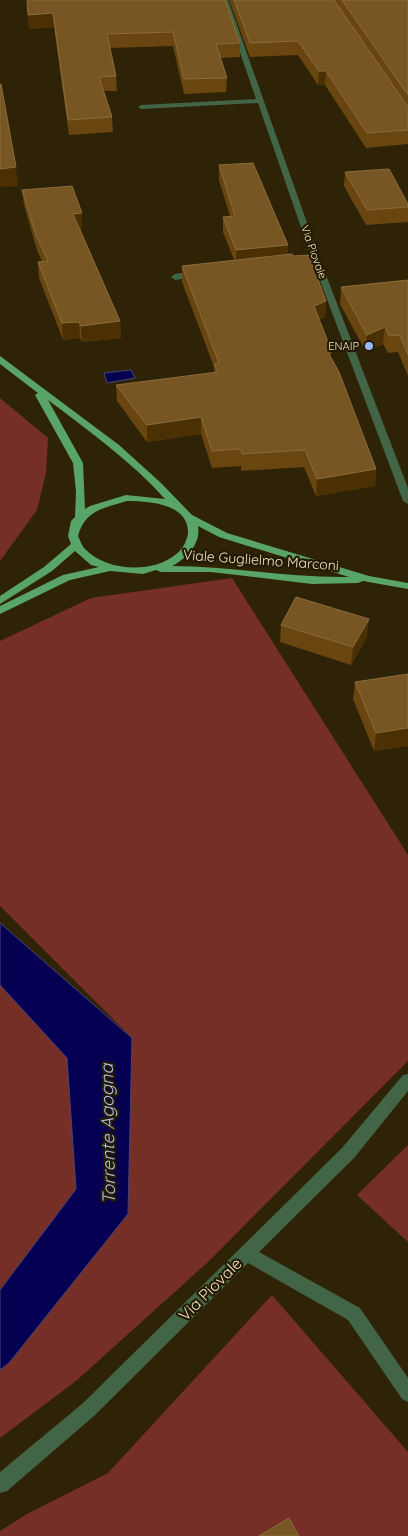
<svg xmlns="http://www.w3.org/2000/svg" width="408" height="1536" font-family="Quicksand,sans-serif">
  <style>
    .green { fill: #762f27 }
    .water { fill: #060053; stroke: #4c4476 }
    .lines { fill: none; stroke-linecap: round; stroke-linejoin: round }
    .minor { fill: #426547; fill-rule: evenodd }
    .major { fill: #59a467; fill-rule: evenodd }
    .wall { fill: #69450f }
    .shaded-wall { fill: #4b3003 }
    .building { fill: #775623; stroke: #8a6c3d }
    .poi-dot { fill: #9ab5fd; stroke: #241a00; stroke-width: 2 }
    .labels { text-anchor: middle; stroke-width: 4.5; stroke-linejoin: round; paint-order: stroke }
    .far-street-label { font-size: 11px; fill: #efe4c9; stroke: #241a00 }
    .far-poi-label { font-size: 11px; fill: #efe4c9; stroke: #241a00; text-anchor: end }
    .street-label { font-size: 14px; fill: #efe4c9; stroke: #241a00 }
    .near-street-label { font-size: 16px; fill: #efe4c9; stroke: #241a00 }
    .near-water-label { font-size: 18px; font-style: italic; fill: #afc0ee; stroke: #241a00 }
  </style>
  <rect width="100%" height="100%" fill="#2e2307"/>
  <g class="green">
    <polygon points="0,398 48,438 46,473 37,510 0,561"/>
    <polygon points="232,578 408,855 408,1061 208,1262 76,1381 0,1438 0,1370 9,1363 128,1214 132,1038 0,906 0,641 91,598"/>
    <polygon points="0,985 67,1058 76,1190 0,1290"/>
    <polygon points="408,1145 408,1242 357,1195"/>
    <polygon points="272,1295 408,1452 408,1536 0,1536 0,1531 27,1514 108,1473"/>
  </g>
  <g class="water">
    <polygon points="131,370 135,378 107,383 104,373"/>
    <polygon points="0,923 132,1038 128,1214 9,1363 0,1370 0,1290 76,1189 67,1058 0,985"/>
  </g>
  <g class="lines">
    <g class="minor">
      <polygon points="222,0 228,0 321,262 408,488 408,504 403,501 313,262 258,103 141,109 138,107 141,105 256,99"/>
      <polygon points="198,271 201,272 201,276 175,280 171,277 175,274"/>
      <polygon points="408,1074 408,1091 354,1158 259,1252 360,1308 408,1378 408,1402 402,1399 348,1320 248,1263 94,1416 7,1491 0,1493 0,1472 82,1404 342,1148 403,1075"/>
    </g>
    <path class="major" d="M0,356L119,445L161,483L192,515L227,533L369,576L408,583V589L363,581L358,583L312,584L211,572H161L156,570L143,574L110,571L70,580L0,614V606L63,575L99,567L91,565L75,551L52,571L0,604V596L44,567L71,544L68,536L71,521L75,517L76,492L73,463L35,395L38,393L0,364ZM48,400C89,431 131,461 165,499L126,495L90,506L85,509L83,463ZM127,501C147,501 189,503 188,533C187,542 182,550 175,555C151,574 106,571 85,549C82,546 80,540 78,536C85,510 104,508 127,501ZM198,526L219,537L349,577C290,578 232,566 172,566C187,558 201,544 198,526Z"/>
  </g>
  <g class="wall">
    <polygon points="27,0 240,43 240,57 221,58 227,78 226,92 184,94 173,46 110,48 116,76 117,91 104,91 112,117 113,132 69,135 54,27 29,29"/>
    <polygon points="229,0 408,0 408,144 366,148 325,85 318,85 298,55 250,57"/>
    <polygon points="219,165 288,254 293,256 326,301 325,317 319,320 331,358 376,469 375,486 316,496 304,467 241,471 241,466 212,468 201,434 147,442 117,401 116,385 214,373 214,367 182,282 182,266 234,260 223,232 223,217 230,216 219,180"/>
    <polygon points="345,172 408,204 408,222 366,225 344,186"/>
    <polygon points="22,190 82,213 82,229 80,229 120,321 121,338 82,342 80,338 63,340 39,278 38,262 42,261 37,250 24,205"/>
    <polygon points="408,280 408,376 398,352 388,353 383,344 366,352 340,304 341,287"/>
    <polygon points="281,625 367,637 351,665 280,642"/>
    <polygon points="408,674 408,746 374,751 353,699 355,682"/>
  </g>
  <g class="shaded-wall">
    <polygon points="53,13 54,27 29,29 28,15"/>
    <polygon points="319,71 326,71 325,85 318,85"/>
    <polygon points="16,167 18,186 0,187 0,169"/>
    <polygon points="82,213 82,229 74,229 73,214"/>
    <polygon points="288,245 288,261 236,266 236,250"/>
    <polygon points="326,301 325,317 313,322 314,306"/>
    <polygon points="120,321 121,338 82,342 81,326"/>
    <polygon points="79,322 80,338 63,340 62,323"/>
    <polygon points="385,327 383,344 366,352 367,335"/>
    <polygon points="201,417 201,434 147,442 147,425"/>
    <polygon points="376,469 375,486 316,496 317,479"/>
    <polygon points="369,619 367,637 351,665 353,647"/>
    <polygon points="408,728 408,746 374,751 376,733"/>
  </g>
  <g class="building">
    <polygon points="27,0 225,0 240,43 216,44 227,78 184,79 173,32 107,34 116,76 99,77 112,117 68,120 53,13 28,15"/>
    <polygon points="234,0 334,0 408,107 408,130 367,133 326,71 319,71 298,41 250,43"/>
    <polygon points="342,0 408,0 408,95"/>
    <polygon points="0,84 1,84 16,167 0,169"/>
    <polygon points="253,163 288,245 236,250 223,217 235,216 219,165"/>
    <polygon points="389,169 408,204 408,207 367,210 345,172"/>
    <polygon points="72,186 82,213 73,214 120,321 81,326 79,322 62,323 38,262 48,261 36,235 22,190"/>
    <polygon points="292,254 293,256 309,255 326,301 314,306 332,352 329,354 339,372 376,469 317,479 305,450 242,454 241,449 212,451 201,417 147,425 116,385 218,372 214,364 219,363 182,266"/>
    <polygon points="408,280 408,355 400,335 389,336 385,327 367,335 341,287"/>
    <polygon points="296,597 369,619 353,647 281,625"/>
    <polygon points="408,674 408,728 376,733 355,682"/>
    <polygon points="289,1518 299,1536 259,1536"/>
  </g>
  <circle class="poi-dot" cx="369" cy="346" r="5"/>
  <g class="labels">
    <g class="far-street-label">
      <text transform="translate(314 252) rotate(70)" y="4">Via Piovale</text>
    </g>
    <g class="far-poi-label">
      <text x="359" y="350">ENAIP</text>
    </g>
    <g class="street-label">
      <text transform="translate(261 560) rotate(4)" y="5">Viale Guglielmo Marconi</text>
    </g>
    <g class="near-street-label">
      <text transform="translate(210 1289) rotate(-45)" y="6">Via Piovale</text>
    </g>
    <g class="near-water-label">
      <text transform="translate(108 1134) rotate(-91)" y="6">Torrente Agogna</text>
    </g>
  </g>
</svg>
